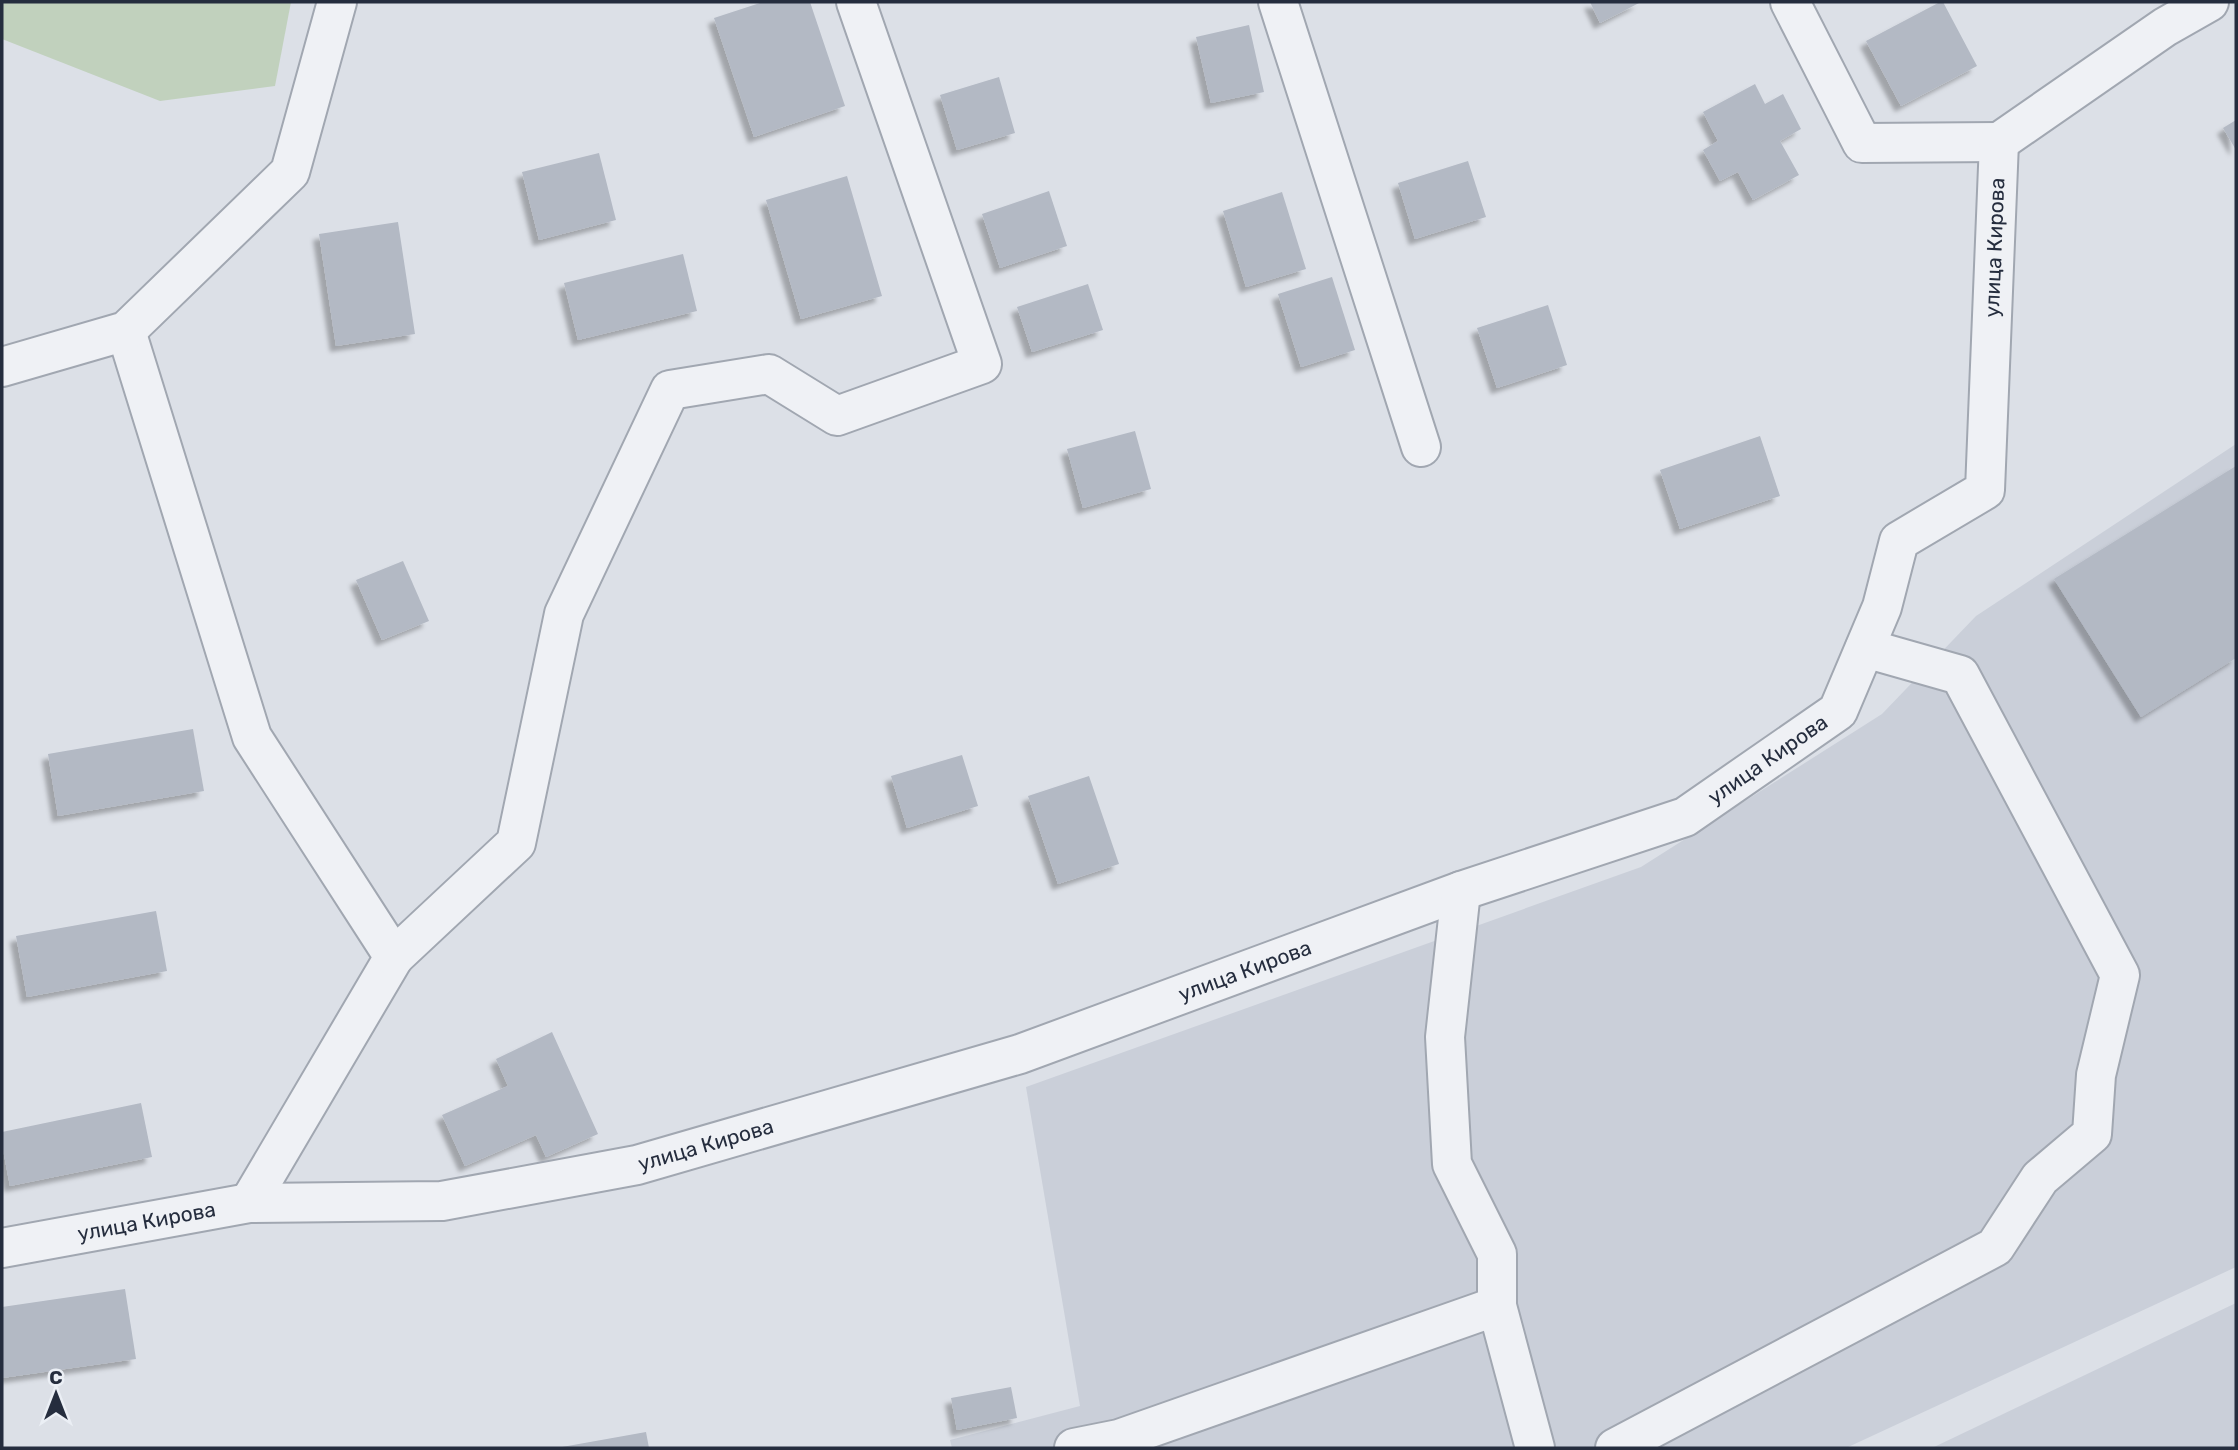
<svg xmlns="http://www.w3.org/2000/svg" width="2238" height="1450" font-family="Rubik,sans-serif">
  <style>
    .built { fill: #cacfd9 }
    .green { fill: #c1d1bd }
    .building { fill: #b3b9c4; filter: url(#shadow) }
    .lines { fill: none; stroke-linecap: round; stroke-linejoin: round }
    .minor-casing { stroke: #a1a7b1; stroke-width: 42 }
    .minor { stroke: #eff1f5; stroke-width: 38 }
    .labels { text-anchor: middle; stroke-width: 7; stroke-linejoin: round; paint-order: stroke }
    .street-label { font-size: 21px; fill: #252d3e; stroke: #ebeff5 }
  </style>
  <defs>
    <filter id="shadow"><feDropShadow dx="-6" dy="6" stdDeviation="2" flood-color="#0004"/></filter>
  </defs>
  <rect width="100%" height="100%" fill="#dce0e7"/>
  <g class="built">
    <polygon points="2236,444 2236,1267 1846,1448 952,1448 950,1440 1080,1406 1026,1087 1641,867 1882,714 1976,616"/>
    <polygon points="2236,1303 2236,1448 1932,1448"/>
  </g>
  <polygon class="green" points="2,2 291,2 275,86 160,101 2,39"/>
  <g class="building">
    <polygon points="763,2 810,2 845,106 754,137 714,18"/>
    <polygon points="1590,2 1641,2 1600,23"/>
    <polygon points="1940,2 1943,2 1977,66 1901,106 1866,41"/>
    <polygon points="1249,25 1264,92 1211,103 1196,37"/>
    <polygon points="999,77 1015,133 957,150 940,95"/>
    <polygon points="1755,84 1765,104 1783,94 1801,129 1780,141 1799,175 1753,200 1738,172 1720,181 1703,150 1718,141 1703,112"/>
    <polygon points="2236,120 2236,150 2223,128"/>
    <polygon points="599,153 616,220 539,240 522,172"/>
    <polygon points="1468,161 1486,217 1415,239 1398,183"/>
    <polygon points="847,176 882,296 801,319 766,200"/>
    <polygon points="1049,191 1067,246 1000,268 982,214"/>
    <polygon points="1282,192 1306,269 1246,287 1223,211"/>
    <polygon points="398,222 415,334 336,346 319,234"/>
    <polygon points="683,254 697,311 578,340 564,283"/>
    <polygon points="1332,277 1355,350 1301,367 1278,294"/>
    <polygon points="1088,284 1103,330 1032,352 1017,307"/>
    <polygon points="1548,305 1567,365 1497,388 1477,328"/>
    <polygon points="1135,431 1151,489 1083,508 1067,449"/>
    <polygon points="1760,436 1780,496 1680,529 1660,470"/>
    <polygon points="2236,466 2236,658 2141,717 2054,579"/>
    <polygon points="403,561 429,621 382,640 356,580"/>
    <polygon points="193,729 204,791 58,816 48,754"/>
    <polygon points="962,755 978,806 907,828 891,776"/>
    <polygon points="1089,776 1119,864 1058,884 1028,796"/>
    <polygon points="156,911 167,971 27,997 16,936"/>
    <polygon points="552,1032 598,1134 546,1157 536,1135 465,1166 442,1115 508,1086 496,1059"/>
    <polygon points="141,1103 152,1157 10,1186 2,1144 2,1132"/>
    <polygon points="125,1289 136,1359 2,1378 2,1307"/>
    <polygon points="1011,1387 1017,1418 957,1430 951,1398"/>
    <polygon points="646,1432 649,1448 562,1448 562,1447"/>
  </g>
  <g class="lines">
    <defs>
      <g id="minor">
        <polyline points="1278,2 1421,447"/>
        <polyline points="1790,2 1862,143 1999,142"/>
        <polyline points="1999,142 2165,27 2209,2"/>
        <polyline points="126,331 252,737 394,957 249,1203"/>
        <polyline points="2,367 126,331 290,172 337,2"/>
        <polyline points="394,957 516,843 564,614 670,390 769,374 837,416 982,364 856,2"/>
        <path id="s1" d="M2,1248L249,1203L442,1201L637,1165L1020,1054L1461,891L1685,817L1838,711L1882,607L1899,541L1985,490L1999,142"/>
        <polyline points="1497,1306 1535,1448"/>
        <polyline points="1074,1448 1119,1439 1497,1306 1497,1254 1452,1164 1445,1037 1461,891"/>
        <polyline points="1615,1448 1995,1247 2040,1178 2092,1134 2096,1075 2120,975 1960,675 1865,648"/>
      </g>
    </defs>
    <use href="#minor" class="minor-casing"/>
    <use href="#minor" class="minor"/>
  </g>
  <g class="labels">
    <g class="street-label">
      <text dy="7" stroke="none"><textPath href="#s1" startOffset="2457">улица Кирова</textPath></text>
      <text dy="7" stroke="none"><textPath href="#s1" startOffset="1848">улица Кирова</textPath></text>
      <text dy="7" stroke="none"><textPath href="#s1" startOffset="1281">улица Кирова</textPath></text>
      <text dy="7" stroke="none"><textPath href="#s1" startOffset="714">улица Кирова</textPath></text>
      <text dy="7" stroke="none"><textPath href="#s1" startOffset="147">улица Кирова</textPath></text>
    </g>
  </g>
  <rect width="2238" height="1450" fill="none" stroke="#252d3e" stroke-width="7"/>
  <g transform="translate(56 1394)" stroke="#ebeff5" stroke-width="5" paint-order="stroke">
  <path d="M0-5L12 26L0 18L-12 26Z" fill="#252d3e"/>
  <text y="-10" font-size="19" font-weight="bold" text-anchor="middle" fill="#252d3e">С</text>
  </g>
</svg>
